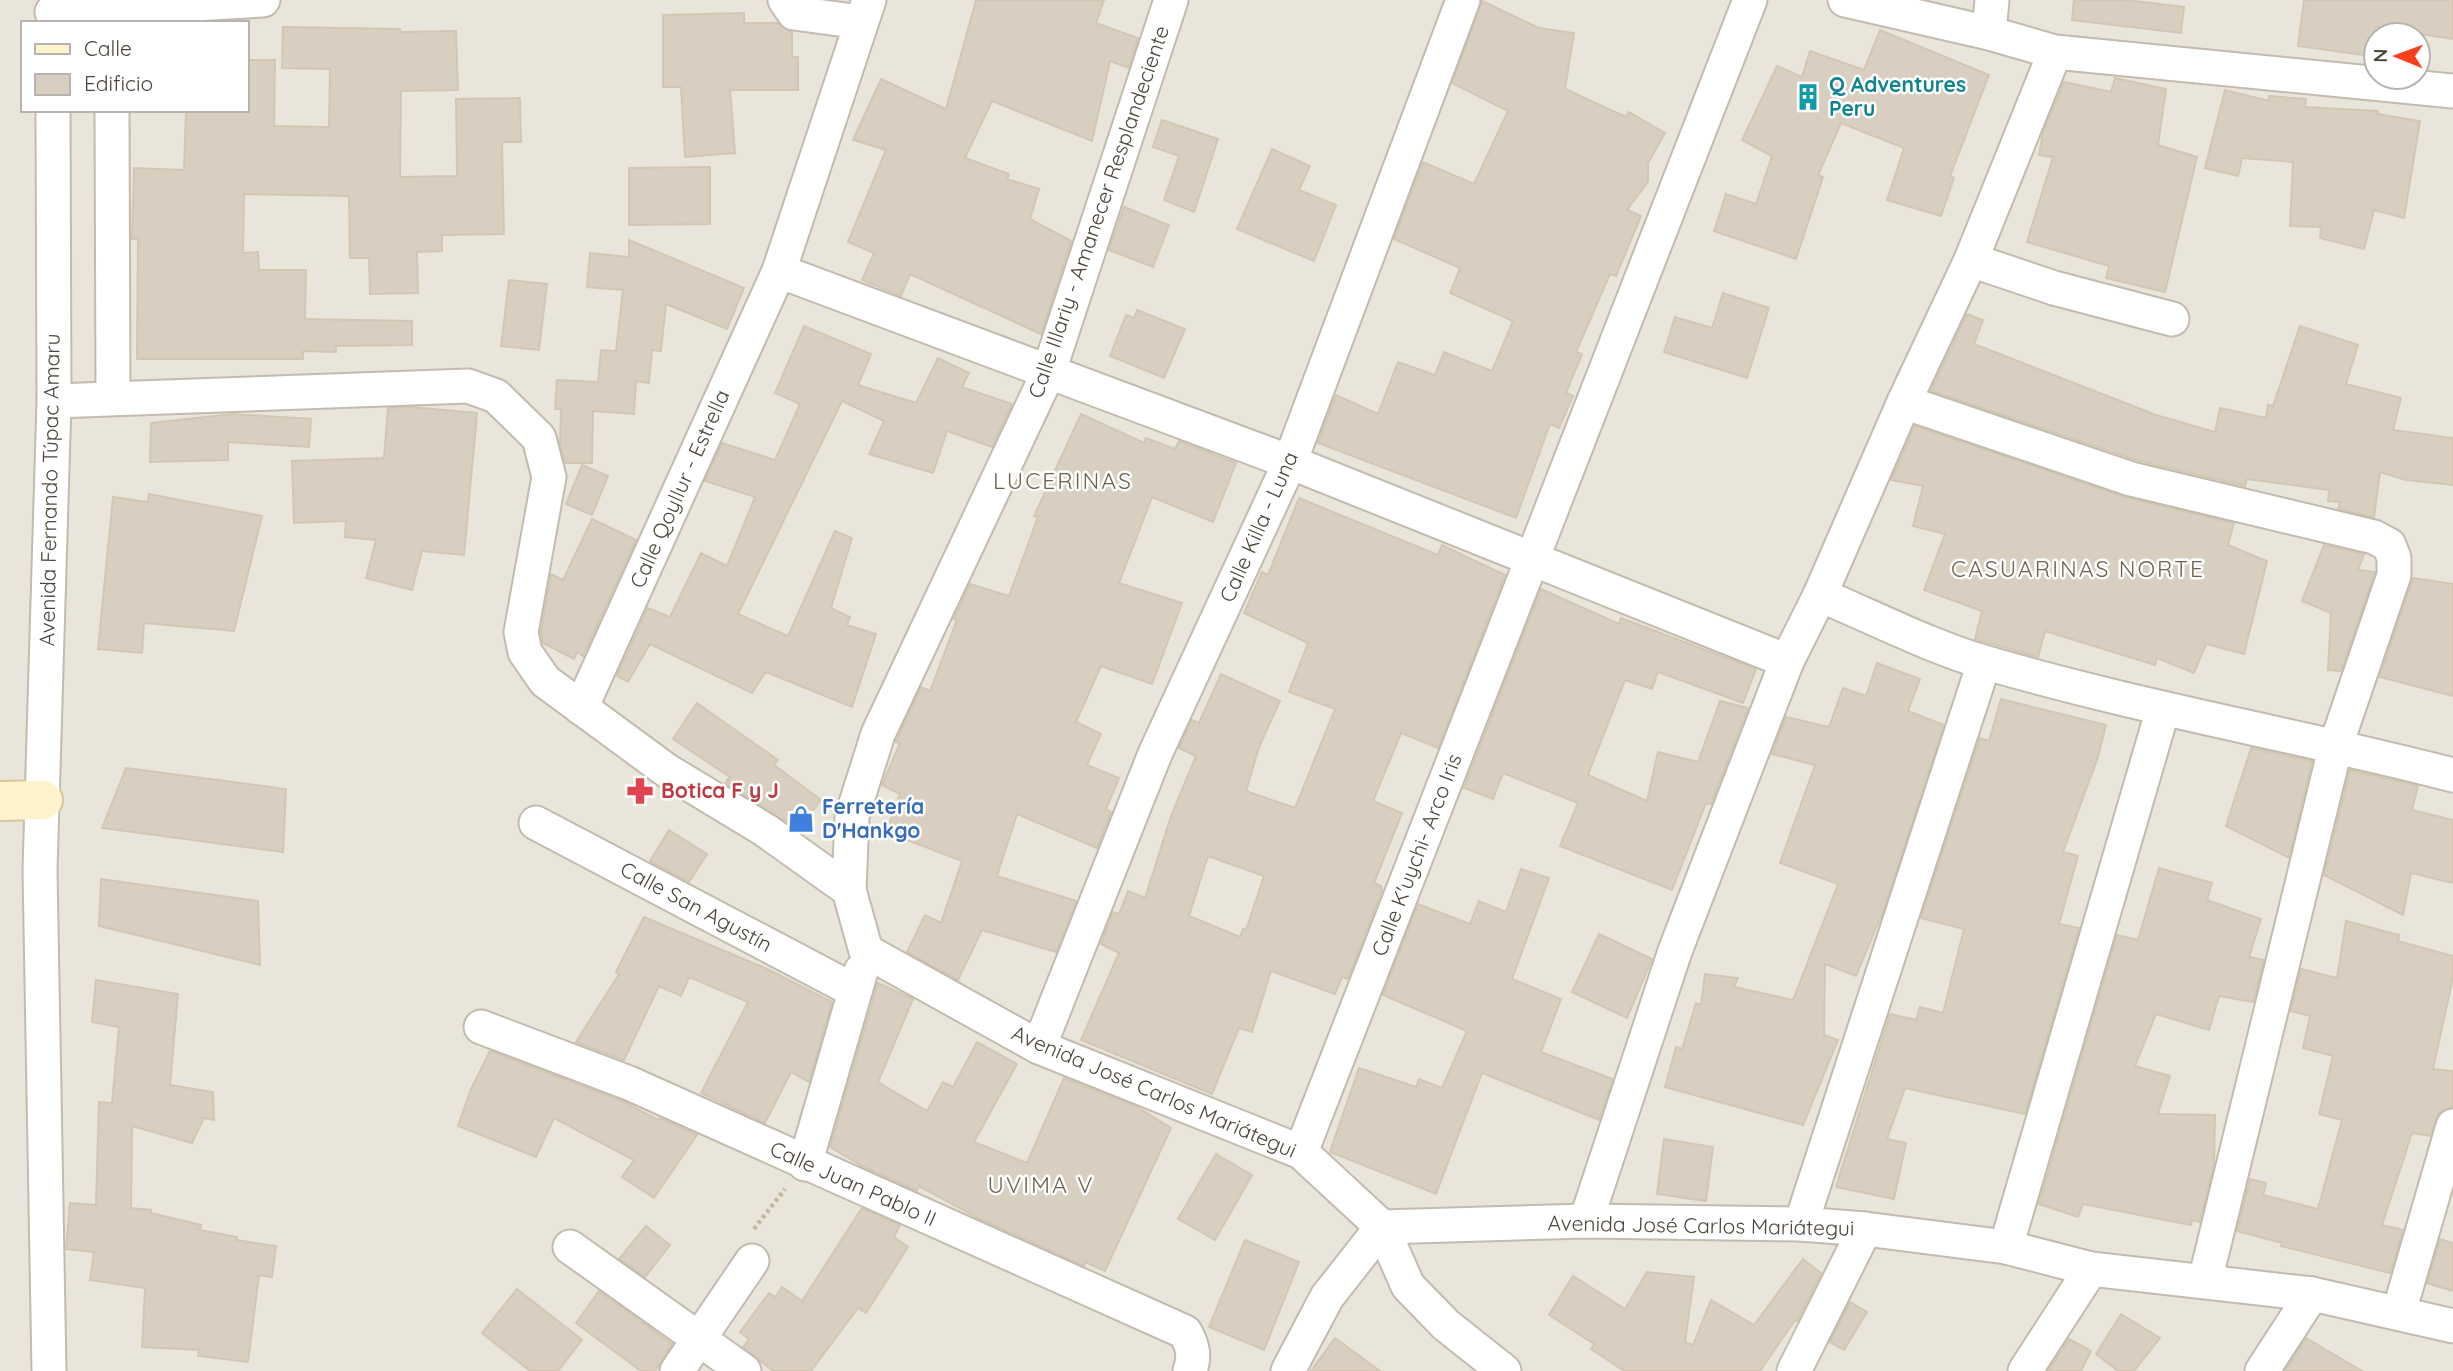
<svg xmlns="http://www.w3.org/2000/svg" width="2453" height="1371" font-family="Quicksand,sans-serif">
  <style>
    .residential { fill: #eae5da; fill-rule: evenodd }
    .building { fill: #d8cfc1; stroke: #d3c7b4; stroke-width: 2; fill-rule: evenodd }
    .lines { fill: none; stroke-linecap: round; stroke-linejoin: round }
    .street-casing { stroke: #c2bbae; stroke-width: 37 }
    .secondary-casing { stroke: #d6c79b; stroke-width: 42 }
    .path { stroke: #c4b79f; stroke-width: 4.5; stroke-dasharray: 3.5 3.5; stroke-linecap: butt }
    .street { stroke: #fff; stroke-width: 33 }
    .secondary { stroke: #fff3cd; stroke-width: 38 }
    .labels { text-anchor: middle; stroke-width: 5; stroke-linejoin: round; paint-order: stroke }
    .culture-label { font-size: 21px; font-weight: bold; fill: #0d838f; stroke: #fff; text-anchor: start }
    .street-label { font-size: 21px; fill: #4b4439; stroke: #fff }
    .health-label { font-size: 21px; font-weight: bold; fill: #be3a42; stroke: #fff; text-anchor: start }
    .shop-label { font-size: 21px; font-weight: bold; fill: #366cbe; stroke: #fff; text-anchor: start }
    .neighbourhood-label { font-size: 23px; letter-spacing: 2px; fill: #6e6250; stroke: #fff }
  </style>
  <rect width="100%" height="100%" fill="#f6f3ec"/>
  <path class="residential" d="M0,0H2453V1371H0ZM23,23H247V110H23ZM2376,35H2418V77H2376Z"/>
  <g class="building">
    <polygon points="976,0 1104,0 1096,23 1138,38 1129,68 1110,61 1092,141 992,101 965,158 1009,174 1007,179 1039,189 1030,219 1071,241 1041,334 910,274 901,296 862,280 874,253 848,242 886,150 853,140 881,79 946,109"/>
    <polygon points="2074,0 2125,0 2184,7 2181,33 2072,20"/>
    <polygon points="2304,0 2453,0 2453,39 2375,27 2370,56 2298,46"/>
    <polygon points="1482,1 1539,28 1574,33 1565,89 1626,117 1629,112 1665,133 1648,163 1648,182 1627,210 1641,216 1616,276 1610,274 1576,352 1582,354 1566,393 1573,396 1559,428 1550,424 1516,518 1318,443 1336,395 1378,414 1398,362 1435,375 1444,352 1492,371 1513,321 1450,293 1460,268 1394,239 1423,162 1474,184 1508,111 1452,83"/>
    <polygon points="744,13 744,23 778,23 792,32 792,57 798,57 798,90 730,90 735,153 685,157 681,87 663,87 663,15"/>
    <polygon points="283,27 400,29 400,32 456,31 458,90 401,91 400,177 457,176 456,99 520,98 521,142 502,142 504,234 442,235 442,251 417,252 418,293 370,294 369,258 350,258 349,196 244,194 243,253 258,252 259,270 306,270 305,319 412,321 412,345 336,346 336,352 303,351 303,359 137,359 138,239 132,239 134,168 184,170 186,110 247,110 247,60 275,60 274,126 329,127 330,69 282,68"/>
    <polygon points="1880,30 1989,75 1950,176 1954,178 1941,216 1887,200 1904,148 1841,123 1818,175 1823,177 1796,259 1714,231 1726,194 1756,204 1772,156 1742,140 1777,66 1802,77 1810,51 1864,70"/>
    <polygon points="2115,78 2166,89 2158,145 2197,157 2165,292 2106,278 2109,266 2027,242 2053,157 2039,155 2043,132 2064,82 2111,92"/>
    <polygon points="2225,90 2269,101 2269,96 2306,99 2305,107 2378,111 2377,114 2420,121 2404,218 2374,210 2364,249 2320,238 2321,227 2290,226 2293,162 2242,158 2238,176 2205,168"/>
    <polygon points="1162,120 1218,139 1194,212 1164,200 1179,156 1153,147"/>
    <polygon points="1272,149 1310,166 1299,190 1336,205 1314,261 1237,229"/>
    <polygon points="710,167 710,224 629,225 629,168"/>
    <polygon points="1124,207 1169,225 1153,267 1109,250"/>
    <polygon points="629,240 744,288 727,329 666,304 661,351 652,350 649,383 636,381 634,414 593,411 592,463 565,463 560,444 561,409 555,409 557,380 598,382 601,350 616,351 623,290 587,287 590,253 629,257"/>
    <polygon points="509,280 547,284 539,350 501,346"/>
    <polygon points="1723,293 1769,308 1747,378 1664,352 1675,317 1712,328"/>
    <polygon points="1137,310 1185,329 1164,378 1110,356 1126,315 1134,318"/>
    <polygon points="1967,314 1983,320 1974,344 2156,415 2215,432 2220,408 2266,418 2268,405 2273,406 2300,326 2358,345 2346,384 2401,398 2393,430 2453,438 2453,485 2406,480 2380,472 2374,517 2338,509 2340,502 2328,501 2329,490 2247,479 2245,486 2136,460 1931,391"/>
    <polygon points="804,326 871,354 858,385 916,403 938,358 969,373 962,387 1012,404 992,447 947,431 933,473 869,454 884,421 842,401 738,614 788,636 835,531 852,538 831,608 850,617 847,625 876,634 852,707 766,672 752,693 650,644 628,682 617,676 648,608 670,617 701,553 727,566 755,497 705,481 722,443 775,460 800,404 775,393"/>
    <polygon points="410,407 477,413 464,555 422,551 412,590 366,578 376,540 345,537 346,521 294,523 292,461 384,458 388,408"/>
    <polygon points="233,414 311,419 309,447 228,442 228,460 150,462 151,423"/>
    <polygon points="1081,414 1144,443 1146,438 1175,449 1179,441 1236,463 1213,522 1152,497 1119,583 1182,603 1152,684 1101,666 1076,722 1101,734 1087,765 1119,778 1106,809 1111,812 1097,848 1017,814 997,876 1076,901 1056,952 982,930 958,980 907,952 925,915 941,923 962,861 886,832 900,794 882,785 900,743 896,742 921,687 930,691 957,620 954,619 970,584 1009,596 1038,517 1034,516"/>
    <polygon points="1915,426 2125,497 2234,523 2228,545 2267,561 2244,654 2206,644 2194,673 2157,658 2155,665 2045,631 2038,657 1975,639 1982,611 1924,590 1945,534 1913,526 1923,486 1891,480"/>
    <polygon points="582,465 608,476 592,515 566,504"/>
    <polygon points="149,494 262,516 234,631 144,623 142,653 98,649 113,497 148,502"/>
    <path d="M1299,498L1438,555L1442,545L1505,575L1438,748L1401,733L1373,801L1402,813L1374,883L1381,886L1382,890L1348,979L1342,977L1335,994L1271,971L1252,1032L1239,1028L1212,1094L1081,1040L1119,953L1101,944L1113,912L1119,914L1128,891L1145,898L1171,816L1196,756L1179,748L1192,720L1199,723L1221,674L1280,701L1259,747L1246,791L1295,808L1335,709L1289,692L1308,643L1244,613L1262,572L1268,575ZM1208,856L1264,876L1246,930L1243,929L1240,937L1189,916Z"/>
    <polygon points="592,519 636,540 583,656 577,652 574,659 543,643 541,632 551,574 563,580"/>
    <polygon points="2324,545 2364,554 2358,570 2375,572 2341,671 2328,670 2331,613 2302,601"/>
    <polygon points="2413,578 2453,584 2453,696 2380,677"/>
    <polygon points="1541,589 1619,624 1621,618 1756,669 1743,703 1658,672 1652,689 1625,680 1588,775 1647,801 1658,752 1698,762 1720,701 1748,708 1711,804 1706,803 1672,890 1560,846 1578,803 1503,773 1493,799 1464,788"/>
    <polygon points="1877,663 1920,679 1908,711 1944,725 1884,909 1856,976 1825,964 1824,1035 1838,1040 1803,1125 1665,1087 1676,1047 1682,1049 1696,1003 1701,1005 1705,974 1738,978 1734,987 1793,1000 1838,884 1780,863 1815,765 1772,754 1786,717 1829,727 1843,688 1866,696"/>
    <polygon points="2001,699 2106,725 2098,757 2063,852 2078,856 2059,924 2079,928 2025,1114 1905,1088 1887,1139 1906,1143 1894,1199 1836,1187 1890,1014 1916,1020 1920,1007 1943,1013 1964,929 1921,918 1980,738 1989,741"/>
    <polygon points="697,703 778,760 774,765 821,800 798,830 725,783 730,777 673,739"/>
    <polygon points="2251,748 2312,761 2289,858 2226,826"/>
    <polygon points="126,768 286,789 283,852 102,828"/>
    <polygon points="2350,770 2418,786 2412,810 2453,820 2453,883 2411,873 2403,915 2324,875"/>
    <polygon points="669,830 707,854 689,882 650,861"/>
    <polygon points="2159,868 2212,883 2207,900 2261,919 2249,957 2264,960 2253,1002 2219,996 2209,1030 2156,1014 2135,1066 2170,1076 2158,1114 2215,1115 2214,1164 2200,1222 2192,1220 2191,1225 2083,1204 2078,1217 2039,1204 2117,935 2138,940"/>
    <polygon points="1521,869 1549,878 1512,979 1561,999 1541,1052 1613,1079 1599,1120 1482,1073 1436,1194 1330,1152 1359,1068 1416,1087 1419,1079 1442,1088 1467,1031 1383,995 1418,904 1470,924 1479,901 1506,912"/>
    <polygon points="101,879 258,901 260,965 99,926"/>
    <polygon points="644,917 765,968 832,1002 809,1082 791,1072 765,1123 701,1093 748,1002 689,977 681,996 659,986 624,1060 576,1042 619,974 616,972"/>
    <polygon points="2346,921 2399,935 2398,941 2453,956 2453,977 2433,1069 2453,1071 2453,1107 2439,1113 2430,1136 2412,1133 2382,1225 2403,1230 2390,1273 2281,1246 2282,1243 2237,1231 2250,1179 2266,1183 2263,1195 2318,1209 2342,1120 2319,1114 2333,1056 2303,1048 2310,1016 2291,1011 2301,969 2337,978"/>
    <polygon points="1599,934 1652,959 1627,1018 1572,992"/>
    <polygon points="96,980 178,994 170,1085 213,1092 214,1120 204,1118 192,1143 132,1126 131,1208 151,1210 151,1213 201,1225 200,1230 237,1237 236,1240 276,1246 272,1277 259,1275 248,1362 198,1356 199,1350 142,1347 145,1288 90,1280 94,1252 66,1249 70,1203 96,1205 99,1102 112,1103 119,1027 92,1022"/>
    <polygon points="878,983 913,999 878,1082 927,1111 943,1082 953,1087 977,1042 1017,1064 974,1142 1027,1163 1064,1078 1135,1106 1171,1128 1105,1271 1085,1262 1084,1266 978,1218 919,1186 917,1191 864,1167 830,1147"/>
    <polygon points="490,1051 622,1101 658,1120 660,1118 697,1135 654,1198 622,1177 634,1160 554,1118 536,1157 458,1126 471,1089"/>
    <polygon points="1664,1139 1713,1147 1706,1201 1657,1194"/>
    <polygon points="1216,1154 1252,1175 1215,1240 1178,1219"/>
    <polygon points="862,1208 900,1225 894,1237 908,1247 866,1313 858,1308 811,1371 773,1371 743,1347 749,1339 740,1332 769,1293 775,1297 782,1287 802,1301"/>
    <polygon points="646,1226 670,1245 645,1277 619,1259"/>
    <polygon points="2440,1239 2453,1243 2453,1291 2427,1283"/>
    <polygon points="1245,1240 1299,1262 1264,1350 1209,1327"/>
    <polygon points="1803,1259 1821,1273 1797,1321 1795,1320 1760,1371 1624,1371 1591,1349 1594,1344 1549,1315 1573,1276 1625,1309 1647,1272 1694,1277 1685,1342 1693,1345 1711,1300 1754,1325"/>
    <polygon points="517,1289 582,1340 558,1371 530,1371 482,1333"/>
    <polygon points="599,1291 672,1344 655,1371 641,1371 576,1323"/>
    <polygon points="1850,1302 1867,1312 1844,1350 1830,1342"/>
    <polygon points="2121,1314 2160,1338 2134,1371 2118,1371 2096,1354"/>
    <polygon points="1335,1338 1380,1371 1311,1371"/>
    <polygon points="2306,1338 2362,1371 2285,1371"/>
    <polygon points="2069,1339 2091,1351 2081,1371 2048,1371"/>
  </g>
  <g class="lines">
    <defs>
      <g id="street">
        <polyline points="785,0 794,13 860,22"/>
        <polyline points="1845,0 1989,33 2055,52 2453,91"/>
        <polyline points="52,12 263,0"/>
        <polyline points="1989,33 1992,0"/>
        <polyline points="112,110 113,397"/>
        <polyline points="1971,260 2054,288 2172,319"/>
        <path d="M779,271L1290,462L1787,661L1820,595C1873,617 1933,648 1987,663C2141,708 2298,735 2453,775"/>
        <polyline points="54,401 468,386 496,396 539,438 549,477 521,632 525,652 545,681 666,770 765,830 849,890 866,951 1039,1047 1301,1152 1382,1227 1586,1221 1801,1224 1865,1229 2006,1247 2091,1269 2312,1294 2453,1326"/>
        <polyline points="1904,402 2131,479 2374,537 2389,545 2394,558 2394,575 2336,745 2205,1281"/>
        <polyline points="1820,595 1904,402 1971,260 2055,52"/>
        <polyline points="581,708 779,271 869,0"/>
        <polyline points="536,823 855,991"/>
        <polyline points="849,890 852,816 878,734 1049,371 1171,0"/>
        <path d="M481,1027L629,1083L1185,1332C1193,1346 1195,1356 1190,1371"/>
        <polyline points="1039,1047 1155,754 1290,462 1463,0"/>
        <polyline points="1301,1152 1750,0"/>
        <polyline points="805,1164 861,971"/>
        <polyline points="1586,1221 1675,951 1787,661"/>
        <polyline points="1801,1224 1984,663"/>
        <polyline points="1382,1227 1408,1286 1446,1325 1504,1371"/>
        <polyline points="570,1247 744,1371"/>
        <polyline points="2006,1247 2163,709"/>
        <polyline points="2399,1312 2453,1126"/>
        <polyline points="49,1371 40,870 54,401 53,110"/>
        <polyline points="677,1371 752,1261"/>
        <polyline points="1288,1371 1327,1297 1382,1227"/>
        <polyline points="1794,1371 1865,1229"/>
        <polyline points="2025,1371 2091,1269"/>
        <polyline points="2262,1371 2312,1294"/>
      </g>
      <polyline id="secondary" points="0,801 43,800"/>
    </defs>
    <use href="#street" class="street-casing"/>
    <use href="#secondary" class="secondary-casing"/>
    <polyline class="path" points="754,1229 785,1189"/>
    <use href="#street" class="street"/>
    <use href="#secondary" class="secondary"/>
  </g>
  <defs>
    <symbol id="building-bare" viewBox="-9 -9 18 18"><path d="M-4-6H4V6H1V3H-1V6H-4ZM-2.5-4.3h1.7v1.8h-1.7ZM.8-4.3h1.7v1.8H.8ZM-2.5-1h1.7V.8h-1.7ZM.8-1h1.7V.8H.8Z" fill="#0f9aa8" stroke="#fff" stroke-width="2.5" paint-order="stroke"/></symbol>
    <symbol id="pharmacy-bare" viewBox="-9 -9 18 18"><path d="M-2-6h4v4h4v4h-4v4h-4v-4h-4v-4h4Z" fill="#e0444e" stroke="#fff" stroke-width="2.5" paint-order="stroke"/></symbol>
    <symbol id="shop-bare" viewBox="-9 -9 18 18"><path d="M-5-2.5h2.3a2.7 3.5 0 0 1 5.4 0H5L5.5 6h-11ZM-1.5-2.5h3a1.5 2.3 0 0 0-3 0Z" fill="#3f7fe0" stroke="#fff" stroke-width="2.5" paint-order="stroke"/></symbol>
  </defs>
  <g fill-rule="evenodd">
    <use href="#building-bare" x="1789" y="78" width="38" height="38"/>
    <use href="#pharmacy-bare" x="621" y="772" width="38" height="38"/>
    <use href="#shop-bare" x="782" y="800" width="38" height="38"/>
  </g>
  <g class="labels">
    <g class="culture-label">
      <text x="1829" y="92">Q Adventures<tspan x="1829" dy="24">Peru</tspan></text>
    </g>
    <g class="street-label">
      <text transform="translate(1099 212) rotate(-71)" y="7">Calle Illariy - Amanecer Resplandeciente</text>
      <text transform="translate(680 489) rotate(-66)" y="7">Calle Qoyllur - Estrella</text>
      <text transform="translate(50 490) rotate(-89)" y="7">Avenida Fernando Túpac Amaru</text>
      <text transform="translate(1259 527) rotate(-66)" y="7">Calle Killa - Luna</text>
      <text transform="translate(1417 855) rotate(-69)" y="7">Calle K'uychi- Arco Iris</text>
      <text transform="translate(696 907) rotate(28)" y="7">Calle San Agustín</text>
      <text transform="translate(1154 1092) rotate(23)" y="7">Avenida José Carlos Mariátegui</text>
      <text transform="translate(853 1184) rotate(24)" y="7">Calle Juan Pablo II</text>
      <text transform="translate(1701 1226) rotate(1)" y="7">Avenida José Carlos Mariátegui</text>
    </g>
    <g class="health-label">
      <text x="661" y="798">Botica F y J</text>
    </g>
    <g class="shop-label">
      <text x="822" y="814">Ferretería<tspan x="822" dy="24">D'Hankgo</tspan></text>
    </g>
    <g class="neighbourhood-label">
      <text x="1063" y="489">LUCERINAS</text>
      <text x="2078" y="577">CASUARINAS NORTE</text>
      <text x="1041" y="1193">UVIMA V</text>
    </g>
  </g>
  <rect x="21" y="21" width="228" height="91" fill="#ffffff" stroke="#b7b4b0" stroke-width="2"/>
  <rect x="35" y="44" width="35" height="10" fill="#fff3cd" stroke="#b7b4b0" stroke-width="2"/>
  <text x="84" y="56" font-size="21" fill="#4b4439">Calle</text>
  <rect x="35" y="74" width="35" height="21" fill="#d8cfc1" stroke="#b7b4b0" stroke-width="2"/>
  <text x="84" y="91" font-size="21" fill="#4b4439">Edificio</text>
  <g transform="translate(2397 56) rotate(271)"><circle r="33" fill="#ffffff" stroke="#b7b4b0" stroke-width="2"/>
  <path d="M0-5L12 26L0 18L-12 26Z" fill="#fc3f1d"/>
  <text y="-10" font-size="19" font-weight="bold" text-anchor="middle" fill="#4b4439">N</text>
  </g>
</svg>
